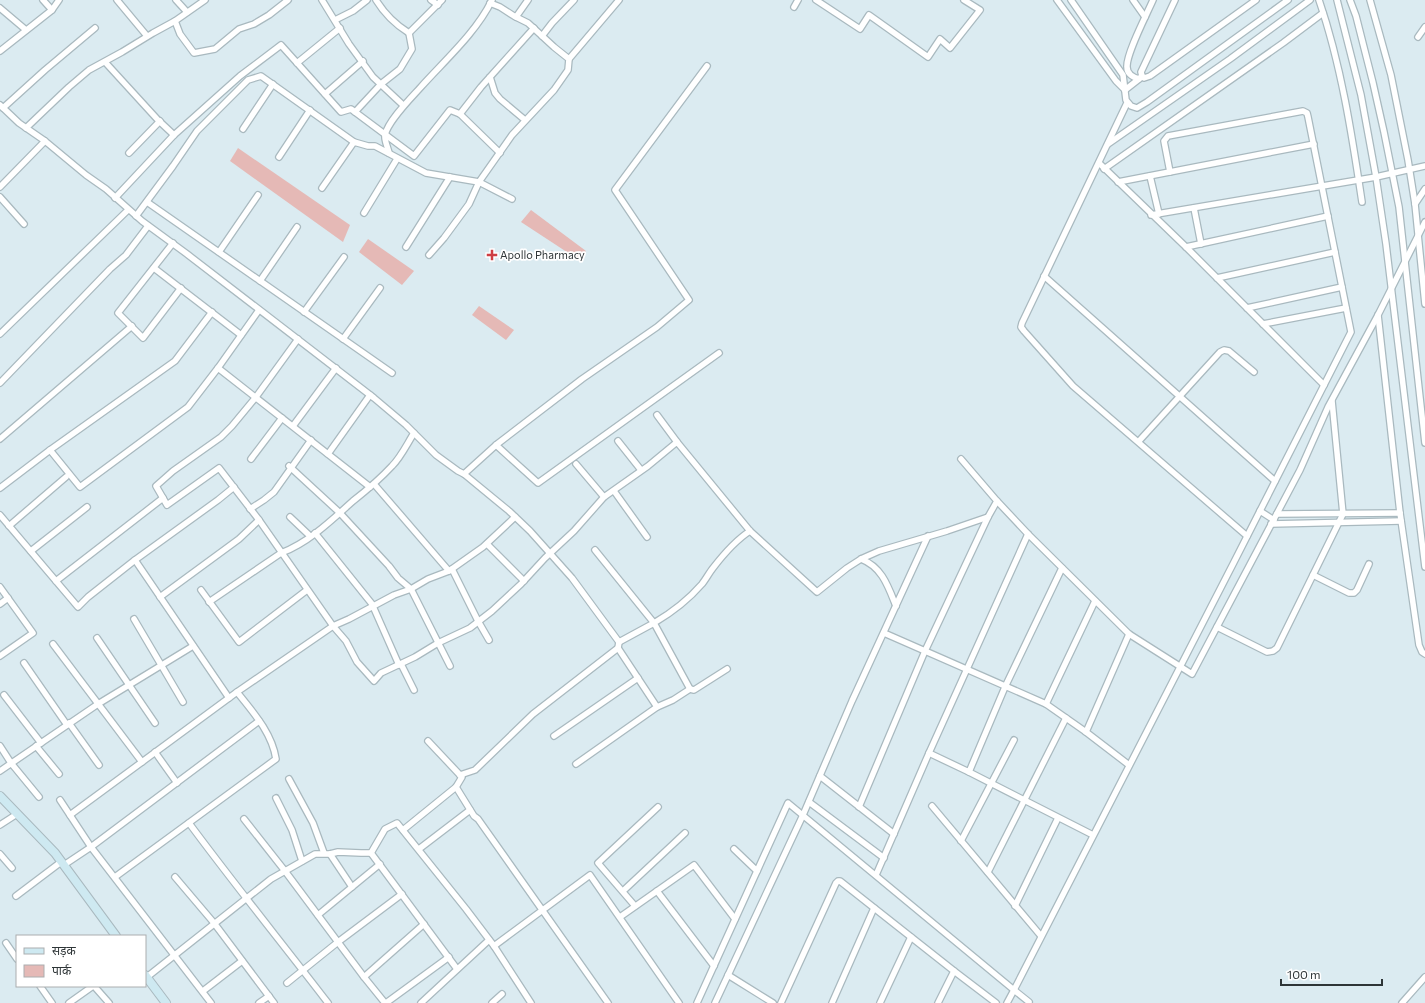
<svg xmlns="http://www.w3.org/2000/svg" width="1425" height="1003" font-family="Commissioner,'Noto Sans Devanagari',sans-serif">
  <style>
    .green { fill: #e5b9b6 }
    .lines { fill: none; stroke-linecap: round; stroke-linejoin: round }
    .street-casing { stroke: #a9b9bf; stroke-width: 8 }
    .secondary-casing { stroke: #a9b9bf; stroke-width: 10 }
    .street { stroke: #fff; stroke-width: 5.5 }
    .secondary { stroke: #cee9f1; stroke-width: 8 }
    .poi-dot { fill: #ce3e43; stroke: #fff; stroke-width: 1.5 }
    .labels { text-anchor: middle; stroke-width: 3.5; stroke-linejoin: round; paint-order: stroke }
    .poi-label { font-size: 11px; fill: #2e3537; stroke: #fff; text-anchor: start }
  </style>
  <rect width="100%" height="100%" fill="#dbebf1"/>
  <g class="green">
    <polygon points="238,148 350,225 343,242 230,161"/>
    <polygon points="531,210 586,251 579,260 521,222"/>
    <polygon points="368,239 414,271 402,285 359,252"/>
    <polygon points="479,306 514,330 506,340 472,315"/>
  </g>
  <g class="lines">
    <defs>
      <g id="street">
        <polyline points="117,0 147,36"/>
        <polyline points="176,0 187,12"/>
        <polyline points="322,0 349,44 373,77 403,105"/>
        <path d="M376,0C384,13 396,25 409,33L442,0"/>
        <polyline points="431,0 438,5"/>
        <polyline points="816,0 860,29 869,15 928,57 940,39 950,48 980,10 964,0"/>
        <polyline points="1057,0 1116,81 1125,90"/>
        <polyline points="1071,0 1123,75 1126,100 1131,106 1137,108 1147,102 1288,0"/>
        <polyline points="1133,0 1145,17"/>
        <polyline points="1175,0 1141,72 1142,76 1144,78 1150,76 1256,0"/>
        <path d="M1319,0C1341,64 1352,135 1362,202"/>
        <polyline points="1337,0 1361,95 1376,177 1386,244 1425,567"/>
        <polyline points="1350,0 1356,16 1373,83 1384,132 1399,207 1425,443"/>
        <polyline points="1370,0 1391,75 1408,160 1415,204 1425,304"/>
        <polyline points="794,7 798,0"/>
        <polyline points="0,8 26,30"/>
        <polyline points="52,10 59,0"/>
        <polyline points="516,17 528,0"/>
        <polyline points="335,20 353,11 367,0"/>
        <polyline points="175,21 180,34 194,53 215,49 239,29 254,24 269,15 288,0"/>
        <polyline points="542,36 552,23 574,0"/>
        <polyline points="1418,37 1425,27"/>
        <polyline points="0,51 52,10 43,0"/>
        <polyline points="569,59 619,0"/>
        <polyline points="105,62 158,120 174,135"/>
        <polyline points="297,63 340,28"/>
        <path d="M1142,76L1139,79C1132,77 1127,74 1127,67C1126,54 1147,14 1153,0"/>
        <polyline points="490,77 495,93 500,99 525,120"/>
        <polyline points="1125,90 1139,79"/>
        <polyline points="325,94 363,61"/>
        <polyline points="1127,103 1022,323 1021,327 1024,331 1073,386 1247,536"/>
        <polyline points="0,105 19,123 45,141 86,175 106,189 142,221 187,254 374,398 406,425 436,455 458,471 464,474 509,511 530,531 572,578 619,642 618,648 533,714 475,770 460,775"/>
        <polyline points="3,108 45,70 95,28"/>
        <polyline points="355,112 381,84 400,69 412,49 409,33"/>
        <polyline points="460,114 481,87 534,28"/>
        <polyline points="26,128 69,87 89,70 122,52 153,33 175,21 205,0"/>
        <polyline points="243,129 273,84"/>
        <polyline points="1108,144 1230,59 1310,0"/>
        <polyline points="129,153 160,121"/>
        <path d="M389,153C388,148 384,140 385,135C388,121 410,99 420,88C444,61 476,33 492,0"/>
        <polyline points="279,157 310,110"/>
        <polyline points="1099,163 1186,247 1324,385"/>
        <polyline points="1104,169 1283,43 1323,13"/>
        <polyline points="1150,176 1159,214"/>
        <polyline points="1118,182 1314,144"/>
        <polyline points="0,187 45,141"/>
        <polyline points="322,188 354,142 368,146 375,146 426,173 479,182 512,199"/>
        <polyline points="0,197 24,224"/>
        <polyline points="115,198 174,135 240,76 281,45 341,112 351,109 414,156 450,110 460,114 500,153"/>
        <polyline points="147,202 392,373"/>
        <polyline points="1415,204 1425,189"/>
        <polyline points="1194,208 1201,244"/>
        <polyline points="364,213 397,159"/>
        <polyline points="1151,215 1376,177 1425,166"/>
        <polyline points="136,216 173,166 197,131 248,80 261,76 354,142"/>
        <polyline points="173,243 118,313 143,338 181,288"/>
        <polyline points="406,247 450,177"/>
        <polyline points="1186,247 1328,216"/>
        <polyline points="219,252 258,195"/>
        <polyline points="429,255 444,238 469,204 479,182 512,135 554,90 568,70 569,59 554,47 528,23 514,16 500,7 490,3"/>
        <polyline points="154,268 241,335"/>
        <polyline points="1044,276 1275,481"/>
        <polyline points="1217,278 1335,252"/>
        <polyline points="260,281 297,227"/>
        <polyline points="1247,308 1342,287"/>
        <polyline points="304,312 344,257"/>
        <polyline points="1378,315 1400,513 1419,645 1422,652 1425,654"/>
        <polyline points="1263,324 1346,308"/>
        <polyline points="0,334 128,210"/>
        <polyline points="298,339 256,397 232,426 221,437 173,471 156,486 167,505 219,468 259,520 333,626 346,641 357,662 374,681 381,673 415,657 438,643 470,628 492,611 521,584 545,558 574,531 604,497 648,466 677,442 750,531 817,592 847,568 861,559 879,551 947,531 988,517 997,501 961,459"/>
        <polyline points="343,339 380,288"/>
        <polyline points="218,368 370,487"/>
        <polyline points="0,383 110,269 126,255 148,226"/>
        <polyline points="657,415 677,442"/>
        <polyline points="293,426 336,368"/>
        <polyline points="0,439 132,326"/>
        <polyline points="618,441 641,470"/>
        <polyline points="1139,441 1220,352 1224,350 1229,351 1254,372"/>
        <polyline points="496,445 538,483 719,353"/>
        <polyline points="50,450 80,487 188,407 218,368 259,310"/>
        <polyline points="328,454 370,395"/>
        <polyline points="251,459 282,418"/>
        <polyline points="576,464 604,497"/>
        <polyline points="289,466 340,513 389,566 398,578 411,589 450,666"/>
        <polyline points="464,474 496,445 582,379 657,327 689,300 615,190 707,66"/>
        <polyline points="374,484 449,571"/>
        <polyline points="0,488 50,450 175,361 212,312"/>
        <polyline points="614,491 647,537"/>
        <polyline points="997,501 1028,534 1129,634 1192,674 1300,470 1328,407 1378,315 1425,222"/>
        <polyline points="250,509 264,500 274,492 311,440"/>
        <polyline points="1260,511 1274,520"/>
        <polyline points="1277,514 1400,513"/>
        <polyline points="0,515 78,607 88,597 135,560 218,500 234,487"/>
        <polyline points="290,517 310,536"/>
        <polyline points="1271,524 1401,521"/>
        <polyline points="9,526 66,477"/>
        <polyline points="315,533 372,604 399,665"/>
        <polyline points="487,544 524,581"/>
        <polyline points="595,550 654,623 619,642"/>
        <polyline points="31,551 87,507"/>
        <path d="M861,559C882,567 888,586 896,606"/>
        <polyline points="135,560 229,698"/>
        <polyline points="452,569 478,621 489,640"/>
        <polyline points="1313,575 1349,593 1354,593 1357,590 1369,564"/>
        <polyline points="56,581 163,498"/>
        <polyline points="0,587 33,633 0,656"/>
        <polyline points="201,590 239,642 307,590"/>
        <polyline points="160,597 239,539 259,520"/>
        <path d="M209,602L281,553C308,543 332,520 353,501C367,490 380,479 392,466C401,457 407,444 414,433"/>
        <polyline points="0,604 8,598"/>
        <polyline points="134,619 183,702"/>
        <polyline points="1217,627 1267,652 1273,651 1277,648 1343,514 1332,401"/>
        <polyline points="884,633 1046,704 1095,601"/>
        <polyline points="97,638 155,723"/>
        <polyline points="53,644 142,762"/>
        <polyline points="618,648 657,707"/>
        <polyline points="24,663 67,725"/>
        <polyline points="401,664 414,690"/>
        <path d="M727,669L694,690L690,689L654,623C671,613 689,599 702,584C706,579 709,573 713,568C723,555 736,540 750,531"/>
        <polyline points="4,695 41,743"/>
        <polyline points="1046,704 1086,732 1129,765"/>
        <polyline points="69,723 99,765"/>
        <polyline points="1086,732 1129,634"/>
        <polyline points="554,736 638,678"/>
        <polyline points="428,741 460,775"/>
        <polyline points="0,746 11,763 39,797"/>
        <polyline points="36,746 59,774"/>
        <polyline points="155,752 177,783"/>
        <polyline points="929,753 969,772 1005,687 1062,568"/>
        <polyline points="576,764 657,707 673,700 690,689"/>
        <polyline points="0,771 98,704 193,646"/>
        <polyline points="969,772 1093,835"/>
        <polyline points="820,776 894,834"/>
        <polyline points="289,779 313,823 324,853"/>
        <polyline points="456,787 474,816 478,819 608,1003"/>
        <polyline points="276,798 292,830 302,861"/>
        <polyline points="60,800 91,847 211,1003"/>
        <polyline points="809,802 884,858"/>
        <polyline points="932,806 1041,936"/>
        <polyline points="859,807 925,651 988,517"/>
        <polyline points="70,815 237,692 333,626 349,619 394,595 411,589 428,579 449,571 483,547 515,517"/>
        <polyline points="244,819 285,871 364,977 385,1003"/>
        <path d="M189,823C234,884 282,943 328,1003"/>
        <polyline points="0,825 17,814"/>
        <polyline points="403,830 456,787 462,777 460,775"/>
        <polyline points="961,841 1014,740"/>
        <polyline points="419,849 470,810"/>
        <polyline points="734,849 757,871"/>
        <polyline points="371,853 457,969"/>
        <polyline points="0,854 12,868"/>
        <polyline points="330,854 352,887"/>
        <polyline points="64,865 91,847 259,721"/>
        <polyline points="988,872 1066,718"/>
        <polyline points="876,875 929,753 1028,534"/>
        <path d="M115,877L276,759C272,733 253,712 237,692"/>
        <polyline points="175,877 214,923 274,1003"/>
        <polyline points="623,891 685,833"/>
        <polyline points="657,891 714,966"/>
        <polyline points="16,896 61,862"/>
        <polyline points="635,906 598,863 658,807"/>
        <polyline points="1015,906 1058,818"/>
        <polyline points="318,915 380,864"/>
        <polyline points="620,917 694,865 735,919"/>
        <polyline points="6,943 17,959"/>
        <polyline points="494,946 590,875 679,1003"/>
        <polyline points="954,971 996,1003"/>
        <polyline points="728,975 773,1003"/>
        <polyline points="147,977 271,879 315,854 330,854 338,852 361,853 371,853 385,829 397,823 466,909 494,946 531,1003"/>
        <polyline points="364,977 424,924"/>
        <polyline points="287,983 338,942 402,894"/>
        <polyline points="40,986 52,1003"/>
        <polyline points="94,986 109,1003"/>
        <polyline points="203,991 242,961"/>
        <polyline points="69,1003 93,986"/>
        <polyline points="259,1003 269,996"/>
        <polyline points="386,1003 449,957"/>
        <polyline points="421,1003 489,940"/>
        <polyline points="492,1003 502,994"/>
        <polyline points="697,1003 788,803 1014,990 1233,564 1351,332 1308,117 1307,113 1303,111 1168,136 1164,141 1170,172"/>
        <polyline points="715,1003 803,815 852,701 928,536"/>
        <polyline points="781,1003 836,883 838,881 840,881 954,971 938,1003"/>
        <polyline points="832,1003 874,908"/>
        <polyline points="880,1003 911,937"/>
        <polyline points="1007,1003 1014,990 1029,1002"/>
        <polyline points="1402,1003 1425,977"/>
      </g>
      <g id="secondary">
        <polyline points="0,796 55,853 116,936"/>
        <polyline points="145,975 166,1003"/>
      </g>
    </defs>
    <use href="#street" class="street-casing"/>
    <use href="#secondary" class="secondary-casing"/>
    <use href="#street" class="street"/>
    <use href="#secondary" class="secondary"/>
  </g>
  <path class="poi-dot" d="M490 249h4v4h4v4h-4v4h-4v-4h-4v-4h4z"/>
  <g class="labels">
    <g class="poi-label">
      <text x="500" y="259">Apollo Pharmacy</text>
    </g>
  </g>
  <rect x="16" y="935" width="130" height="52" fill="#ffffff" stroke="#abaeaf"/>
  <rect x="24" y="948" width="20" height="6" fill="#cee9f1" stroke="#abaeaf"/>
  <text x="52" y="955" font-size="12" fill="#2e3537">सड़क</text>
  <rect x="24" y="965" width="20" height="12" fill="#e5b9b6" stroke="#abaeaf"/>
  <text x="52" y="975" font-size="12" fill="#2e3537">पार्क</text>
  <path d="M1281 979v6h101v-6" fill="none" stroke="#2e3537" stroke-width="2"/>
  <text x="1287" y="979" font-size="12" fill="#2e3537" stroke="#ffffff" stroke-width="3" paint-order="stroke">100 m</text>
</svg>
